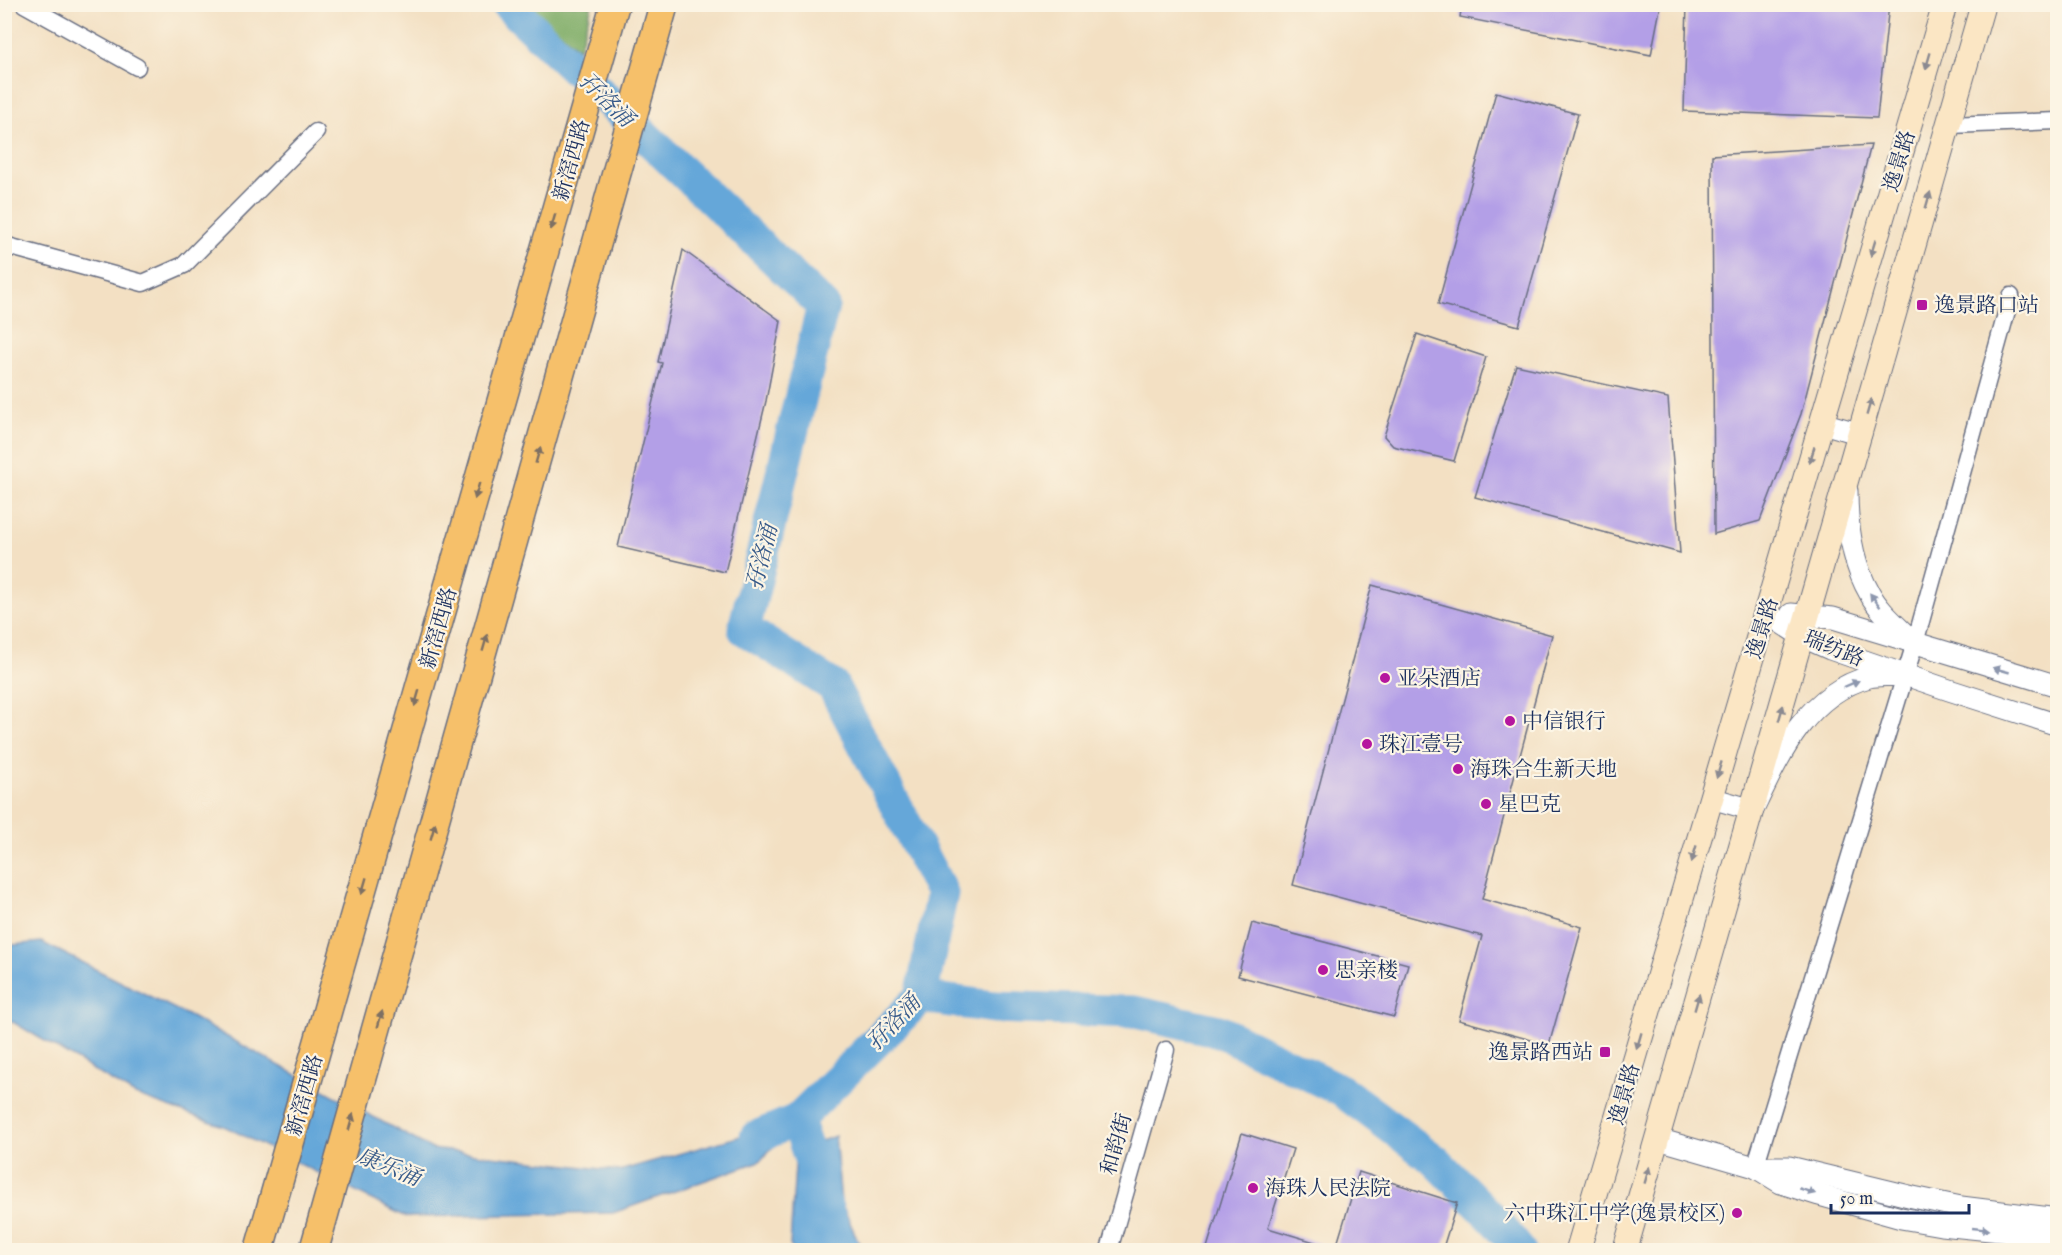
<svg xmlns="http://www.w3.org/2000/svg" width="2062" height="1255" font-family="'IM FELL English','Noto Serif SC',serif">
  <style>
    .forest { fill: #7eac66; stroke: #4c6e62; stroke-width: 1.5 }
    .water { fill: #65a7d9; stroke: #406b9c; stroke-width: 1.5 }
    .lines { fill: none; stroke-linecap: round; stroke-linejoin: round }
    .river { stroke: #65a7d9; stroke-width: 33 }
    .building { fill: #b39fe7 }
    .minor-casing { stroke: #676d81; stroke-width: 19 }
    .tertiary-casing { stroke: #676d81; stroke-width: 23 }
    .secondary-casing { stroke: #676d81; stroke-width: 26 }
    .trunk-casing { stroke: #676d81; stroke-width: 31 }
    .minor { stroke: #fff; stroke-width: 16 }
    .tertiary { stroke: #fff; stroke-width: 21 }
    .secondary { stroke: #fbe6c4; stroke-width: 24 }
    .trunk { stroke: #f6c06b; stroke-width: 28 }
    .oneway { fill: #8b8a91 }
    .oneway2 { fill: #7e7064 }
    .oneway3 { fill: #8d97ae }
    .poi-dot { fill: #b5179e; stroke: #fcf5e5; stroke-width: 2 }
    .labels { text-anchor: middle; stroke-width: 4.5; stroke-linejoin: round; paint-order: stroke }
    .street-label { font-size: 21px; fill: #1b2f5e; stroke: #fcf5e5 }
    .poi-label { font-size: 21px; fill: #1b2f5e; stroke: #fcf5e5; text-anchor: start }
    .water-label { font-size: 22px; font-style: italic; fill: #355989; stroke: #fcf5e5 }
  </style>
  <rect width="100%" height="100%" fill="#fcf5e5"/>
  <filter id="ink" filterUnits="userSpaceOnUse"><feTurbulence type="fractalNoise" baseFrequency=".0167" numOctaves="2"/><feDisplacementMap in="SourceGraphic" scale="12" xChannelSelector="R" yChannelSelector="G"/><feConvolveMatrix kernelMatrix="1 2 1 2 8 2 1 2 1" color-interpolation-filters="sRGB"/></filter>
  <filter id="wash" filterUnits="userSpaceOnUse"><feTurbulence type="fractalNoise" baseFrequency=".008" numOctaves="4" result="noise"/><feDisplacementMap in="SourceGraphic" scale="24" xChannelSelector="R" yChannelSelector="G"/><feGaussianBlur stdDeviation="1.35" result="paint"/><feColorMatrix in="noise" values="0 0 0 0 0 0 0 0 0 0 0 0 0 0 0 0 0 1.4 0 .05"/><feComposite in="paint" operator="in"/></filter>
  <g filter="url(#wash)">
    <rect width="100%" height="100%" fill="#f3e0c3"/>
    <polygon class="forest" points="528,5 592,5 579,49"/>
    <g class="water">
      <polygon points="41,942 189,1016 432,1149 619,1171 797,1120 760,1161 613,1213 406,1217 226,1127 135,1095 13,1022 5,1022 4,946"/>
      <polygon points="835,1136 841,1202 862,1250 793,1250 790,1245 796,1150"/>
    </g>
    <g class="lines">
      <g class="river">
        <polyline points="507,4 823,306 744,629 833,686 942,893 921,997 797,1120 756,1137"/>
        <polyline points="921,997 994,1007 1135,1012 1219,1031 1342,1091 1436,1161 1498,1224 1519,1250"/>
        <polyline points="797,1120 841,1250"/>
      </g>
    </g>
    <g id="blocks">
      <g class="building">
        <polygon points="1462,4 1661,4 1651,55 1460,17"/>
        <polygon points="1687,4 1889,4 1877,118 1684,111"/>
        <polygon points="1496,92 1578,114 1519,326 1438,304"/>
        <polygon points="1871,145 1801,414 1760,521 1714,534 1712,155"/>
        <polygon points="683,250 781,321 766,401 725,572 618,547 662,363 658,362"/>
        <polygon points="1417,334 1486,357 1454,461 1393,446 1384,436"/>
        <polygon points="1516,365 1668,398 1680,553 1475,497"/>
        <polygon points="1372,585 1552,635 1482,899 1582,927 1549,1045 1459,1020 1482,936 1293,885"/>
        <polygon points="1252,923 1408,964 1394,1017 1238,976"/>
        <polygon points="1242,1133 1293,1149 1268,1228 1331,1247 1330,1251 1206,1251"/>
        <polygon points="1359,1172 1457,1203 1442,1251 1335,1251"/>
      </g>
    </g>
  </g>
  <g filter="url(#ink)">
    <use href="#blocks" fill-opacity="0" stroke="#676d81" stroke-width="1.5"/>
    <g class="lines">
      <defs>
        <g id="minor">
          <polyline points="24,4 137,67"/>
          <polyline points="1949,125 2058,121"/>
          <polyline points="4,245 143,283 184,265 316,132"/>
          <polyline points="1755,1167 1915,643 2011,296"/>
          <polyline points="1109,1250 1166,1050"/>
        </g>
        <g id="tertiary">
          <polyline points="1822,423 1861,434"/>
          <path d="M1847,491C1847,527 1852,563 1870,594C1879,611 1896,625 1910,639"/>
          <polyline points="1766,613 1803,637 1830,649 1949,690 2058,725"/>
          <polyline points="1791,614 1833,618 2058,686"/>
          <path d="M1711,798L1753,810C1779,756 1806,694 1869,677C1877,675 1888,676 1897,675"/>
          <polyline points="1658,1139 1755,1167 1781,1183 1819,1195 1901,1218 1941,1225 2058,1237"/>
          <polyline points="1755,1167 1789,1167 1913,1197 1961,1207 2058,1219"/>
        </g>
        <g id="secondary">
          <polyline points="1578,1250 1945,4"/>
          <polyline points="1625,1250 1983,4"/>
        </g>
        <g id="trunk">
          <polyline points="259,1250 615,4"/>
          <polyline points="314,1250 664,4"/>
        </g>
      </defs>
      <use href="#minor" class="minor-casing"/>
      <use href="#tertiary" class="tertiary-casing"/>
      <use href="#secondary" class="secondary-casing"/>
      <use href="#trunk" class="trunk-casing"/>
      <use href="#minor" class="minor"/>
      <use href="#tertiary" class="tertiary"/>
      <use href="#secondary" class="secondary"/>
      <use href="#trunk" class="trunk"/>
    </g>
    <defs><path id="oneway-solid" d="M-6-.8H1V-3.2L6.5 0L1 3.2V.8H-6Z" transform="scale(1.5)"/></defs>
    <g class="oneway">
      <use href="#oneway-solid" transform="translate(1928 61) rotate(106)"/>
      <use href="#oneway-solid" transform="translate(1928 200) rotate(-74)"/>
      <use href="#oneway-solid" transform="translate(1873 248) rotate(107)"/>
      <use href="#oneway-solid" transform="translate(1869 407) rotate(-74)"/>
      <use href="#oneway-solid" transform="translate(1812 455) rotate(106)"/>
      <use href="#oneway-solid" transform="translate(1781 713) rotate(-74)"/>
      <use href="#oneway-solid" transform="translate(1719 770) rotate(107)"/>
      <use href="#oneway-solid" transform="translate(1694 854) rotate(106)"/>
      <use href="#oneway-solid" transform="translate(1697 1002) rotate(-74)"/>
      <use href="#oneway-solid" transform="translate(1639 1041) rotate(106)"/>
      <use href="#oneway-solid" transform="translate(1647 1175) rotate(-74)"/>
    </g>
    <g class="oneway2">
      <use href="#oneway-solid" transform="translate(553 222) rotate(106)"/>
      <use href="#oneway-solid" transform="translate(538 455) rotate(-74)"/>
      <use href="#oneway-solid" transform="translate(477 491) rotate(106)"/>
      <use href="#oneway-solid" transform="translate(485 643) rotate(-74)"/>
      <use href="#oneway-solid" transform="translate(417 698) rotate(106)"/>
      <use href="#oneway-solid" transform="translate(433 831) rotate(-74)"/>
      <use href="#oneway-solid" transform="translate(364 886) rotate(106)"/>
      <use href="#oneway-solid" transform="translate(380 1019) rotate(-74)"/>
      <use href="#oneway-solid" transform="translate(351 1122) rotate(-74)"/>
    </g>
    <g class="oneway3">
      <use href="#oneway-solid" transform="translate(1875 600) rotate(-127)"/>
      <use href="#oneway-solid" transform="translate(2001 670) rotate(-164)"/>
      <use href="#oneway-solid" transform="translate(1851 684) rotate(-23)"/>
      <use href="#oneway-solid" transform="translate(1807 1191) rotate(18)"/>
      <use href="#oneway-solid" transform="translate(1981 1229) rotate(6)"/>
    </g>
  </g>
  <g class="poi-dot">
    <rect x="1916" y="299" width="12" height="12" rx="3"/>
    <circle cx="1385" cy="678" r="6"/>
    <circle cx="1510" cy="721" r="6"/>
    <circle cx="1367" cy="744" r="6"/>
    <circle cx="1458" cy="769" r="6"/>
    <circle cx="1486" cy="804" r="6"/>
    <circle cx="1323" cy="970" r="6"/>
    <rect x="1599" y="1046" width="12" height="12" rx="3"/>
    <circle cx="1253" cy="1188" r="6"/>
    <circle cx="1737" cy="1213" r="6"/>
  </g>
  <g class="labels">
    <g class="street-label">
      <text transform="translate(571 160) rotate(-74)" y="7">新滘西路</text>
      <text transform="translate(1899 161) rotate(-73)" y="7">逸景路</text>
      <text transform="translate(438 628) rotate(-74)" y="7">新滘西路</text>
      <text transform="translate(1762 628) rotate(-73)" y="7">逸景路</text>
      <text transform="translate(1834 648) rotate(22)" y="7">瑞纺路</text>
      <text transform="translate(1624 1094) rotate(-74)" y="7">逸景路</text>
      <text transform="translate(304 1095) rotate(-74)" y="7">新滘西路</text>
      <text transform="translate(1116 1144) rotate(-74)" y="7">和韵街</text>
    </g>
    <g class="poi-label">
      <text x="1934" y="312">逸景路口站</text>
      <text x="1397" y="685">亚朵酒店</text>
      <text x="1522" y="728">中信银行</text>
      <text x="1379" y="751">珠江壹号</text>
      <text x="1470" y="776">海珠合生新天地</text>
      <text x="1498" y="811">星巴克</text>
      <text x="1335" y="977">思亲楼</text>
      <text x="1593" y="1059" text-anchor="end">逸景路西站</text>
      <text x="1265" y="1195">海珠人民法院</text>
      <text x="1725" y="1220" text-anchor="end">六中珠江中学(逸景校区)</text>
    </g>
    <g class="water-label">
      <text transform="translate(607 99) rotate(44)" y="8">孖洛涌</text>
      <text transform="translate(761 557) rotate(-76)" y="8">孖洛涌</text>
      <text transform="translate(893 1022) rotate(-47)" y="8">孖洛涌</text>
      <text transform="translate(389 1166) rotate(22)" y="8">康乐涌</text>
    </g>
  </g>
  <rect width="2062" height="1255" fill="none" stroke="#fcf5e5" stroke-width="24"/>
  <path d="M1831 1204v9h138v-9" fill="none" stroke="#1b2f5e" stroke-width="3"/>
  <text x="1840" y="1204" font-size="18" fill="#1b2f5e" stroke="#fcf5e5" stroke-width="4.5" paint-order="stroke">50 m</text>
</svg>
